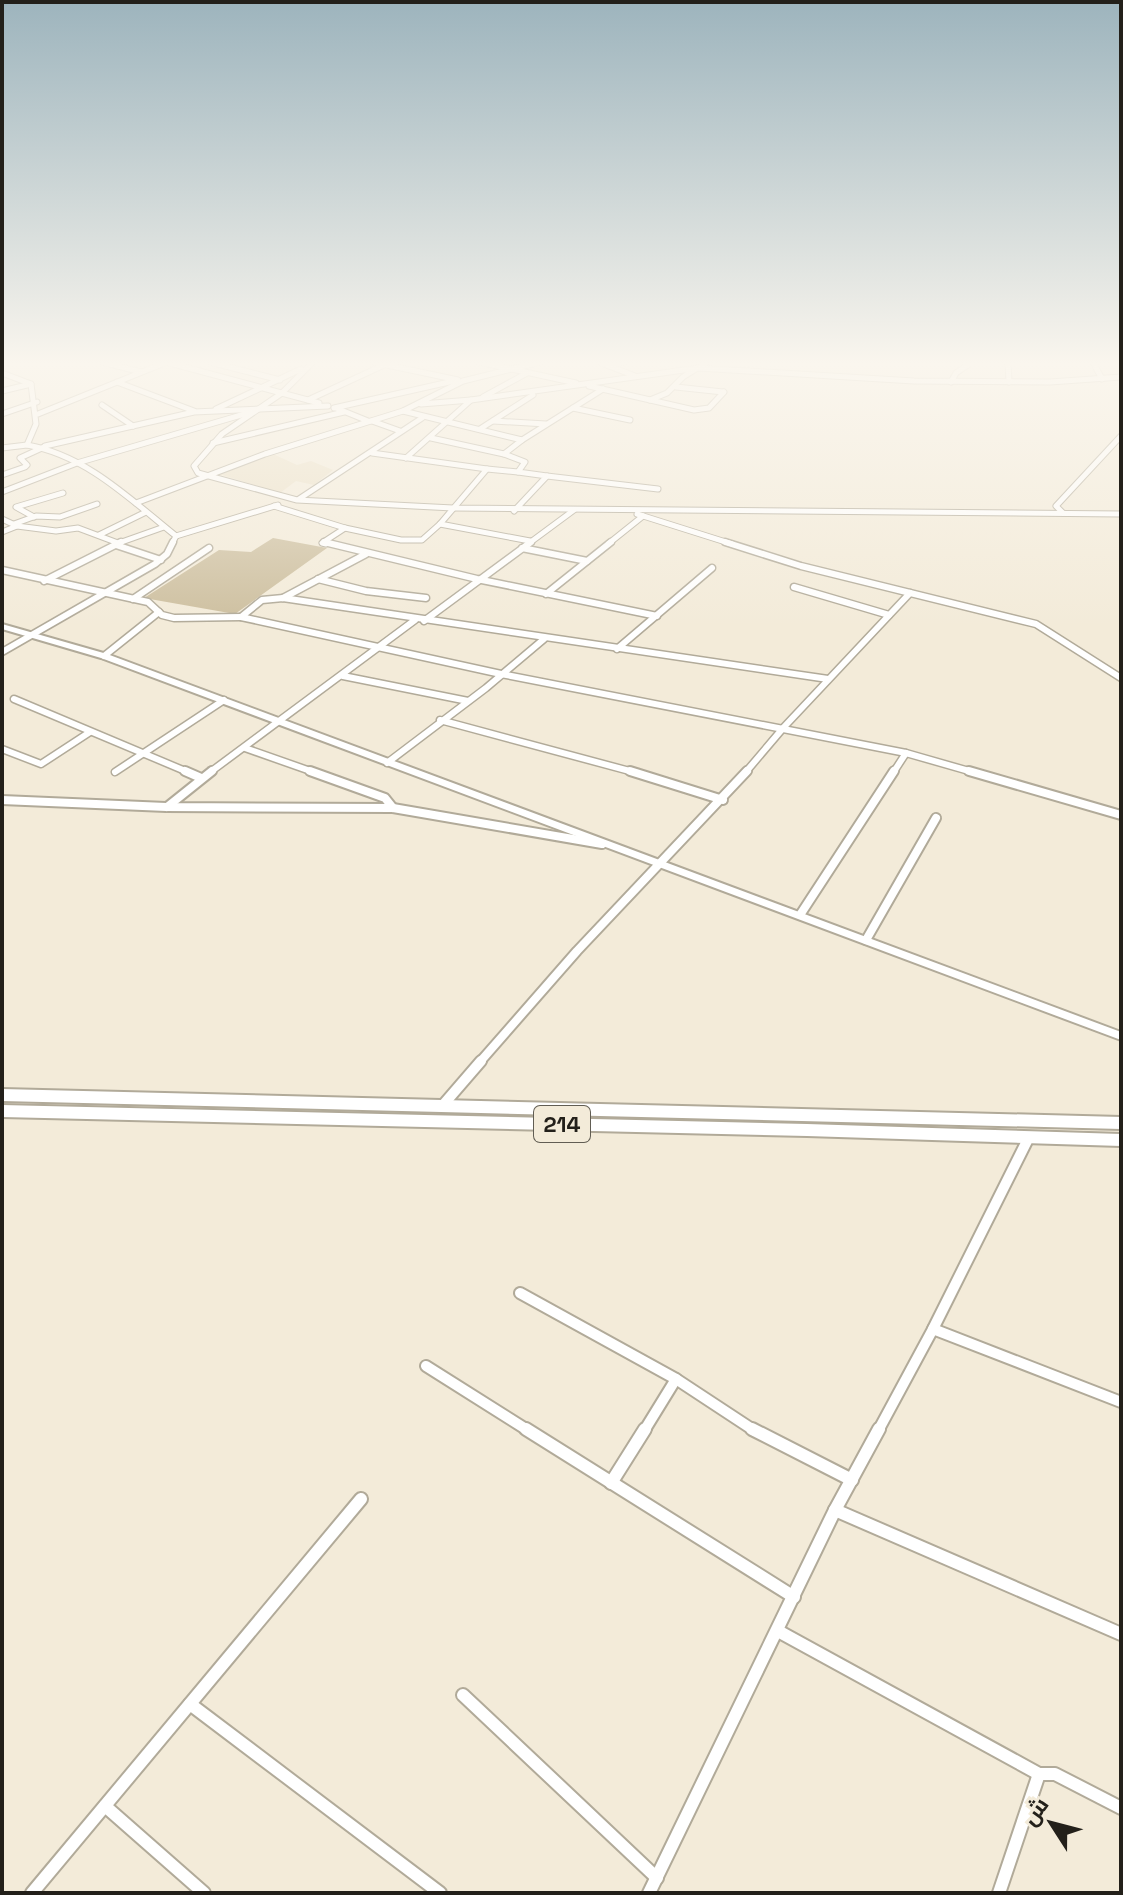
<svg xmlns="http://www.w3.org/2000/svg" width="1123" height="1895" font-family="'Space Grotesk',Cairo,sans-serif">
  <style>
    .built { fill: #ebe0c7 }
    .green { fill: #cdbf9f }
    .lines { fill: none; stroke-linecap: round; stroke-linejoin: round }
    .minor-far4-casing { stroke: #b1aa99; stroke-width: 7 }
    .minor-far3-casing { stroke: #b1aa99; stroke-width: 9 }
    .minor-far2-casing { stroke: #b1aa99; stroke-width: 12 }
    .minor-far1-casing { stroke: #b1aa99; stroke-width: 14 }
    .minor-casing { stroke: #b1aa99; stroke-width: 16 }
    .tertiary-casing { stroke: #b1aa99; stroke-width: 4 }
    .trunk-casing { stroke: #b1aa99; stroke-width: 4 }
    .minor-far4 { stroke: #fff; stroke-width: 5 }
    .minor-far3 { stroke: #fff; stroke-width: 6 }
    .minor-far2 { stroke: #fff; stroke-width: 8 }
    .minor-far1 { stroke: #fff; stroke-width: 10 }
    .minor { stroke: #fff; stroke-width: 12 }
    .tertiary { fill: #fff; fill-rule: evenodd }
    .trunk { fill: #fff; fill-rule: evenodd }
    .labels { text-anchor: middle; stroke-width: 8; stroke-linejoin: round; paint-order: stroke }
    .shield { fill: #f3ebd9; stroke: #615d53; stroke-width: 2 }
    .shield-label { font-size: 22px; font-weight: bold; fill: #23201a }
  </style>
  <rect width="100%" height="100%" fill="#f3ebd9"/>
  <polygon class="built" points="273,454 297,465 311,461 333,470 314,485 296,481 280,493 219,474"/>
  <polygon class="green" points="273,538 327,548 235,614 144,598 219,550 251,552"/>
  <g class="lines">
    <defs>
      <g id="minor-far4">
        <polyline points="102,362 141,372"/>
        <polyline points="166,362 319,403"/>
        <polyline points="210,362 280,380"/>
        <polyline points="313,362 282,393 222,434 194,466 198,473 297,500 453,508 1121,514"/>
        <polyline points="479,362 576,383"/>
        <polyline points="599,362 635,376"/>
        <polyline points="1008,362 1009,382"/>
        <polyline points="1093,362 1102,379"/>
        <polyline points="607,365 624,362"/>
        <path d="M2,373L31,384L36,424L27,445C86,455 131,500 176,536L172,544"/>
        <polyline points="117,382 194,411"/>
        <polyline points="951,382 956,373 972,362"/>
        <polyline points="589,386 694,410 709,408 724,392"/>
        <polyline points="676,387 723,392"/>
        <polyline points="2,391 31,384"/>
        <polyline points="483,397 527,373"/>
        <polyline points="308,400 384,365"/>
        <polyline points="650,400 667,393 683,377 707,362"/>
        <polyline points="421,404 471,400"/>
        <polyline points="102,405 133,426"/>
        <polyline points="334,408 458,380 373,362"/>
        <polyline points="336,408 368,421"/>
        <polyline points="573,408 630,420"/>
        <polyline points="216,409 301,369"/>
        <polyline points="403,411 522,440 504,454 525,462 518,472 547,476 514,511"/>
        <polyline points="2,414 37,402"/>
        <polyline points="38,414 167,362"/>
        <polyline points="372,421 400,431"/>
        <polyline points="493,421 546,424"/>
        <polyline points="480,429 533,395"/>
        <polyline points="431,438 504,454"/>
        <polyline points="522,440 603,389"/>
        <polyline points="213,443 344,412"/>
        <polyline points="45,446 194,412 328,406"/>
        <polyline points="2,448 27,445"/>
        <polyline points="406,458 471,400 698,368 914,381 1050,382 1121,377"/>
        <polyline points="487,469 518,472"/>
        <polyline points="2,475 25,467 27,465 20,458 44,447"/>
        <polyline points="547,476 658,489"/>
        <polyline points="2,492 77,463 248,413"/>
        <polyline points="299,499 422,418"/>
        <polyline points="136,503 265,454 403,411 463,381 540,362"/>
        <polyline points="274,506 345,528 322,543 326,544"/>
        <polyline points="1063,513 1056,506 1121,436"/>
        <polyline points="637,514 732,544"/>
        <polyline points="34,517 16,507 63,493"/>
        <polyline points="2,519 17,526 2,532"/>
        <polyline points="14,524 36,516 60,517 97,504"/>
        <polyline points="440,524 530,541"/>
        <polyline points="17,526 56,531 78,528 118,543"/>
        <polyline points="345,528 401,540 422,540 440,524 487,469 372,453"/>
        <polyline points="99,535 146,512"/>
        <polyline points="176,536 278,505"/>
        <polyline points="116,544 164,527"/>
        <polyline points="528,544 574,510"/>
        <polyline points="608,544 643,516"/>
      </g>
      <g id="minor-far3">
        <polyline points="324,542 477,579 657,616"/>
        <polyline points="725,542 801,566 1036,624 1121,678"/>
        <polyline points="116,545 161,560"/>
        <polyline points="522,548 587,561"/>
        <polyline points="2,570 148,602 162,615 174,618 241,617"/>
        <polyline points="318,579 366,591 426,598"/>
        <polyline points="44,581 121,542"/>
        <polyline points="794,587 889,615"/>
        <polyline points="546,594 611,542"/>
        <polyline points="283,598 366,554"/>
        <polyline points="133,599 209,548"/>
        <polyline points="424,621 531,542"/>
        <polyline points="617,649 712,568"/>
        <polyline points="2,652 155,564 167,554 173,542"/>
        <polyline points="104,656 159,612"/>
        <polyline points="343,676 468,701"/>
        <polyline points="828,679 283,598 262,600 241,617 501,674 906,753 976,773"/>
        <polyline points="14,699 190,773"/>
        <polyline points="440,720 637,773"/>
        <polyline points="245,748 316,773"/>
        <polyline points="2,749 41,764 90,732"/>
        <polyline points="387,763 486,688 544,639"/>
        <polyline points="115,772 224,700"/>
        <polyline points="209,773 415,620"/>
        <polyline points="745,773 784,727 910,593"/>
        <polyline points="893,773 906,753"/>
      </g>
      <g id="minor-far2">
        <polyline points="185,771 201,778"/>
        <polyline points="310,771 385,798 393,808"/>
        <polyline points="630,771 723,800"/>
        <polyline points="969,771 1121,815"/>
        <polyline points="2,800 166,807 393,808 602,844"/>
        <polyline points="167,807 212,771"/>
        <polyline points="800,915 894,771"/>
        <polyline points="866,940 936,818"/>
        <polyline points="479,1063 577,951 747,771"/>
      </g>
      <g id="minor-far1">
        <polyline points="443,1105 481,1061"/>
        <polyline points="520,1293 676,1379 755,1431"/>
        <polyline points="933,1329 1121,1402"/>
        <polyline points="426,1366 529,1431"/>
        <polyline points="644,1431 676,1379"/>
        <polyline points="878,1431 933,1329 1028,1139"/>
      </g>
      <g id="minor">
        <polyline points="526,1429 794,1597"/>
        <polyline points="752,1429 852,1480"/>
        <polyline points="611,1483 645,1429"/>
        <polyline points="835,1510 1121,1634"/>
        <polyline points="778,1631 1039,1774 1055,1774 1121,1808"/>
        <polyline points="463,1695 657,1878"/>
        <polyline points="190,1704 440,1893"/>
        <polyline points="105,1806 204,1893"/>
        <polyline points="32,1893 361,1499"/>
        <polyline points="649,1893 835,1510 879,1429"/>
        <polyline points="999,1893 1039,1774"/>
      </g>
      <polygon id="tertiary" points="2,624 107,654 1121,1032 1121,1040 101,658 2,629"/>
      <g id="trunk">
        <polygon points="2,1089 1121,1117 1121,1129 2,1101"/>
        <polygon points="2,1105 807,1124 1121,1134 1121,1146 807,1136 2,1117"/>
      </g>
    </defs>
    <use href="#minor-far4" class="minor-far4-casing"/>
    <use href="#minor-far3" class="minor-far3-casing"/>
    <use href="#minor-far2" class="minor-far2-casing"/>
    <use href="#minor-far1" class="minor-far1-casing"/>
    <use href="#minor" class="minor-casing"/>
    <use href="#tertiary" class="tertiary-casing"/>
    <use href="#trunk" class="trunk-casing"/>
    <use href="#minor-far4" class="minor-far4"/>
    <use href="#minor-far3" class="minor-far3"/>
    <use href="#minor-far2" class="minor-far2"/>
    <use href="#minor-far1" class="minor-far1"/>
    <use href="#minor" class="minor"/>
    <use href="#tertiary" class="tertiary"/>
    <use href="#trunk" class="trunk"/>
  </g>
  <linearGradient id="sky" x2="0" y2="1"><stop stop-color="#9db4bd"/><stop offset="0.58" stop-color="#faf6ee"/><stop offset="1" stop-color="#faf6ee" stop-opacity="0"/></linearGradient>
  <rect width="1123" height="627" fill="url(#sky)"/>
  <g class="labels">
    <rect class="shield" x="534" y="1106" width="56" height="36" rx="6"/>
    <g class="shield-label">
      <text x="562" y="1132">214</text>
    </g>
  </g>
  <rect width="1123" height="1895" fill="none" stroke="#23201a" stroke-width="8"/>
  <g transform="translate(1051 1823) rotate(306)" stroke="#f3ebd9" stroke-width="6" paint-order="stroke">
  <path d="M0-6L14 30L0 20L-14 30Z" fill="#23201a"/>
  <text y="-12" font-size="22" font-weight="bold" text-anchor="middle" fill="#23201a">ش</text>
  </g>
</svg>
